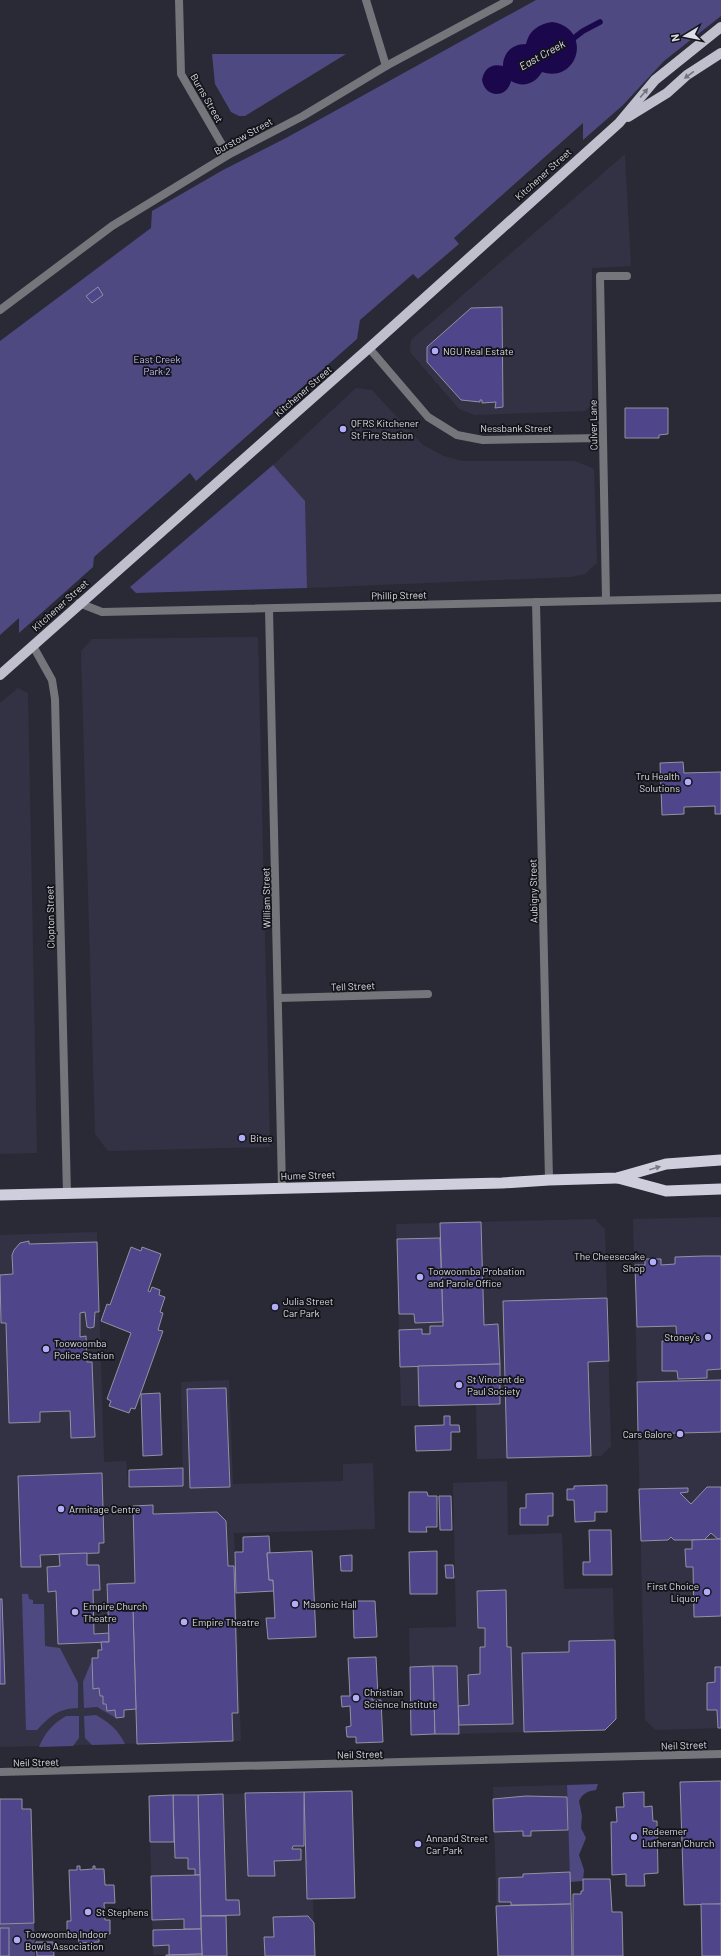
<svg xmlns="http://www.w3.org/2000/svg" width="721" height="1956" font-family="Barlow,sans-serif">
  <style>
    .built { fill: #333245 }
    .green { fill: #4e4980 }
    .water { fill: #1b074b }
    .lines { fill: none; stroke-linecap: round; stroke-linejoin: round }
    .stream { stroke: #1b074b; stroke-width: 5.5 }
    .building { fill: #4e458b; stroke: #9292a1 }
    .minor { stroke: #75757c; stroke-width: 8 }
    .tertiary { stroke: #75757c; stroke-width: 8 }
    .primary { stroke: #bfbfcd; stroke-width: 10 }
    .trunk { stroke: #cecedd; stroke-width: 11 }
    .oneway { fill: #72727c }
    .oneway2 { fill: #7a7a85 }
    .poi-dot { fill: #b2adf9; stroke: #131319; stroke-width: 1.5 }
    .labels { text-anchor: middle; stroke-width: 3.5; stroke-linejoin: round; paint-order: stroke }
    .street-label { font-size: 10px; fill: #dddde6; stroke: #131319 }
    .poi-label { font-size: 10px; fill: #dddde6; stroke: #131319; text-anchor: start }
    .park-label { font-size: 10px; fill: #bfbcf9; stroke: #131319 }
    .water-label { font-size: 11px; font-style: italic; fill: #dddcf1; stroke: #131319 }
  </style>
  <rect width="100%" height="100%" fill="#2a2a36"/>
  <g class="built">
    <polygon points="625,154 631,266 592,268 592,404 585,411 475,415 459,409 410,352 411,340"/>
    <polygon points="356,388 372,390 423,445 444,456 462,461 575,461 594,469 597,563 585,574 571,577 307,588 304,501 273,465"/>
    <polygon points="258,637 270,1147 108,1151 95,1134 81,651 92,639"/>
    <polygon points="18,688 28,693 37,1153 0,1154 0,703"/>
    <polygon points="721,1217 721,1728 656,1730 645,1720 633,1219"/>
    <polygon points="595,1219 605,1229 611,1446 601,1456 477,1459 476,1405 401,1406 396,1224"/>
    <polygon points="97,1232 104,1462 126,1461 128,1487 183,1486 181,1382 229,1380 233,1484 343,1481 343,1464 373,1463 375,1529 234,1533 241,1741 0,1747 0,1235"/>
    <polygon points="507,1481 508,1535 562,1533 564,1589 613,1588 616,1719 605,1730 411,1735 409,1628 456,1627 453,1483"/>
    <polygon points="567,1785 572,1956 498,1956 493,1787"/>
    <polygon points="304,1792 307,1899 313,1899 315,1956 153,1955 149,1796"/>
  </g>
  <g class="green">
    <polygon points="536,0 721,0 721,16 664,61 623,105 583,140 583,123 454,238 459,244 418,279 413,274 360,320 357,339 196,481 190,473 94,557 93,567 19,633 19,618 0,635 0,341 151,228 152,211 223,170 286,138"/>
    <polygon points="212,54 346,54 245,116 239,116 231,112 215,84"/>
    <polygon points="273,465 305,501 307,588 136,593 130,587"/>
    <path d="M22,1594H28L29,1599L33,1600V1604H44L45,1646L60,1648L78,1683V1708C58,1709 51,1715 37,1730H26Z"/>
    <polygon points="92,1660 93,1689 99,1688 100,1696 103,1696 107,1710 115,1710 116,1718 97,1707 84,1708 83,1682"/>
    <path d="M96,1715C110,1723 118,1730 125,1744L92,1745L85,1738L84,1716Z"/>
    <path d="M66,1716H79V1738L73,1746L39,1747C45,1732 53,1724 66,1716Z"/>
    <path d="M598,1784L596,1790C588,1791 583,1793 579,1801L582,1816L581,1828L586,1838L579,1855L584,1870L583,1881L570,1882L567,1785Z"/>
    <polygon points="34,1923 35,1956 0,1956 0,1924"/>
  </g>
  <path class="water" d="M552,22C593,28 579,84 542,72C535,84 523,88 511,81C507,99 485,98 482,80C484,68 492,63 503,66C503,53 512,44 526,44C529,31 538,24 552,22Z"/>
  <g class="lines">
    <polyline class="stream" points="570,41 583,31 600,22"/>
  </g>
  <g class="building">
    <polygon points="98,287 103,295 92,303 86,296"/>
    <polygon points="502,307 503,407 495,408 496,402 482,403 482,400 480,400 480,402 461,400 427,362 427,347 471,308"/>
    <polygon points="625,408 668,408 668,434 659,435 659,438 625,438"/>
    <polygon points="683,762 684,773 721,772 721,814 715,814 715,806 684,807 684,814 662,815 660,763"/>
    <polygon points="481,1222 484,1325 498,1324 500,1364 400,1367 399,1330 422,1329 422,1334 430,1334 430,1326 443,1326 440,1223"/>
    <polygon points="440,1238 443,1322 415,1323 414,1314 399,1314 397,1239"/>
    <polygon points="29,1241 29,1244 97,1242 99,1312 95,1312 94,1327 90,1328 87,1327 85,1312 80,1313 80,1337 86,1336 87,1362 92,1362 95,1437 71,1438 70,1411 40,1412 40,1422 9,1423 6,1323 1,1323 0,1275 13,1274 12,1255 14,1250 20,1243"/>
    <polygon points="131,1247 141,1251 142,1247 161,1254 148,1291 150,1292 152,1287 160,1290 159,1295 165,1297 160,1312 163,1313 158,1330 163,1331 135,1409 131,1408 129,1413 109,1406 111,1401 107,1399 131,1333 101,1321 107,1304 110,1305"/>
    <polygon points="704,1256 721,1256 721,1369 707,1370 707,1378 678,1379 677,1371 662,1371 662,1341 677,1340 676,1326 637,1327 635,1265 645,1265 645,1259 661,1259 661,1265 675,1264 675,1257"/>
    <polygon points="607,1298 609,1361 588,1362 591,1456 507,1458 503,1301"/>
    <polygon points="500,1364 500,1404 419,1406 418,1366"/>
    <polygon points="721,1380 721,1432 638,1434 637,1382"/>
    <polygon points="226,1388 230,1487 190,1488 187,1389"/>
    <polygon points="160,1393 162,1455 143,1456 141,1394"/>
    <polygon points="444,1416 450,1416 450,1425 459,1425 460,1432 451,1432 451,1450 416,1451 415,1426 444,1425"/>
    <polygon points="183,1468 183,1486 129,1487 129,1470"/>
    <polygon points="102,1473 104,1543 99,1543 99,1553 40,1555 41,1567 21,1567 18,1476"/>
    <polygon points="607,1485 607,1512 595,1512 595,1521 575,1522 574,1500 567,1500 567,1489 574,1489 574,1486"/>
    <polygon points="707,1487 721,1487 721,1539 718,1539 711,1533 704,1540 674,1540 671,1537 668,1540 641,1541 639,1489 688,1488 688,1492 680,1493 691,1504"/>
    <polygon points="409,1492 427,1492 428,1496 437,1496 437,1527 426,1527 427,1532 409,1532"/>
    <polygon points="553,1493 553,1516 548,1516 548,1525 520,1525 520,1508 526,1508 526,1494"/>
    <polygon points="439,1496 451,1496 452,1530 440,1530"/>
    <polygon points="153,1505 153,1514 217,1512 226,1521 228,1566 234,1566 238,1713 232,1713 233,1741 137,1744 133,1610 108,1610 107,1584 135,1583 133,1506"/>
    <polygon points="589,1530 611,1530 612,1575 583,1575 583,1562 590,1562"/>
    <polygon points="269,1536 270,1553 267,1553 269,1580 273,1580 274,1591 236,1593 235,1552 243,1552 243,1537"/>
    <polygon points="718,1539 721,1539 721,1616 694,1617 693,1567 686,1567 685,1549 692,1549 692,1540"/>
    <polygon points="312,1551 316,1637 268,1639 266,1618 275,1618 273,1580 269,1580 267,1553"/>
    <polygon points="437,1551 437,1594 410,1594 409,1552"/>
    <polygon points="87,1553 87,1565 99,1565 100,1590 93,1590 94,1634 109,1633 109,1642 58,1644 56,1591 48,1592 47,1567 60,1566 59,1554"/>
    <polygon points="352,1555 352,1571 341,1571 340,1556"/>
    <polygon points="445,1565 453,1565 454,1578 446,1578"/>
    <polygon points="506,1590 507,1647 511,1647 513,1724 459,1725 458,1706 469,1705 468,1675 480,1674 480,1647 485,1647 485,1628 478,1628 477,1591"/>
    <polygon points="0,1599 2,1599 5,1684 0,1684"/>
    <polygon points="353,1601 375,1601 377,1637 354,1638"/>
    <polygon points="108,1610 133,1610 136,1709 124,1710 124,1717 116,1718 115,1710 107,1711 106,1704 103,1704 103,1696 100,1696 99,1688 93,1689 92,1658 98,1658 98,1650 102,1650 101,1642 109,1642"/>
    <polygon points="615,1640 616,1719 605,1730 524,1732 522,1653 569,1652 569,1641"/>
    <polygon points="376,1657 378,1696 372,1696 372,1700 381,1700 383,1742 356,1743 356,1737 347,1737 346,1727 351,1726 350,1706 342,1707 341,1696 350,1696 348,1658"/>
    <polygon points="433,1666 435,1734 411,1735 410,1667"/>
    <polygon points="433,1666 457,1666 459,1734 435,1734"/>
    <polygon points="715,1667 721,1667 721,1728 718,1728 717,1710 707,1710 707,1683 715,1682"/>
    <polygon points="721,1781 721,1904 684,1905 680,1782"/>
    <polygon points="352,1791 355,1898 307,1899 304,1792"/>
    <polygon points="304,1792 304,1846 293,1846 292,1849 301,1849 301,1860 274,1861 275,1876 248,1876 245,1793"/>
    <polygon points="644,1792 644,1807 652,1806 653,1821 657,1821 658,1873 644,1874 645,1886 626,1886 626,1874 612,1875 611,1822 617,1822 616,1807 624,1807 623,1793"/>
    <polygon points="223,1794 226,1900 239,1900 240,1915 201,1916 198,1795"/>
    <polygon points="173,1795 198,1795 200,1875 195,1875 195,1869 188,1869 188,1858 175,1858"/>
    <polygon points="173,1795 174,1842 150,1842 149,1796"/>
    <polygon points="526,1796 567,1797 568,1830 531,1831 531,1836 523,1836 523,1831 494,1832 493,1799"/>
    <polygon points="0,1799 22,1799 22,1809 31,1809 34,1923 0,1924"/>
    <polygon points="77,1866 80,1866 80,1870 93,1869 93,1866 95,1866 95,1869 104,1869 105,1885 114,1885 115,1903 104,1903 105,1920 110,1920 110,1934 99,1934 99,1942 79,1943 78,1934 67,1934 67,1921 71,1921 69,1870 77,1870"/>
    <polygon points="570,1872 571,1904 511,1905 511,1902 499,1902 499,1878 523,1877 523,1874"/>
    <polygon points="200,1875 201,1929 184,1929 184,1919 152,1920 151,1876"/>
    <polygon points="583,1879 610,1879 612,1912 622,1912 623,1956 573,1956 573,1894 581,1894 581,1891 583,1891"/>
    <polygon points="571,1904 572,1956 498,1956 496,1906"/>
    <polygon points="701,1904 721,1904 721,1956 702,1956"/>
    <polygon points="201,1916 226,1916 227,1956 202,1956"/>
    <polygon points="308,1916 314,1923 315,1956 265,1956 264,1937 274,1937 273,1917"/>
    <rect x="0" y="1928" width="9" height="28"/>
    <polygon points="201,1929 202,1954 169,1955 169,1945 153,1946 153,1930"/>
    <polygon points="36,1942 53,1942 54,1956 37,1956"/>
    <polygon points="202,1954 202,1956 166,1956 166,1955"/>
  </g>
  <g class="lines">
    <g class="minor">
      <polyline points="179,0 181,74 228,155"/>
      <polyline points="366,0 386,66"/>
      <polyline points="0,310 112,226 228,155 303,116 386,66 509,0"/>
      <polyline points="369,348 428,417 457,435 483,440 603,438"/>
      <polyline points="606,599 600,276 627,276"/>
      <polyline points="536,602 549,1180"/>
      <polyline points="79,603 102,612 721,598"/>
      <polyline points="269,609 282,1188"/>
      <polyline points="33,646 52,680 55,699 67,1194"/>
      <polyline points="279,998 428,994"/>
    </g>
    <polyline class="tertiary" points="0,1772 721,1754"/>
    <g class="primary">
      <polyline points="628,117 667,93 687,75 721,53"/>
      <polyline points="0,675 369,348 619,123 655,80 721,27"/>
    </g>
    <g class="trunk">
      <polyline points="618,1178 666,1191 721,1189"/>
      <polyline points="0,1195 502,1183 549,1180 617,1178 666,1164 721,1160"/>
    </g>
  </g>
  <defs><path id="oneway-solid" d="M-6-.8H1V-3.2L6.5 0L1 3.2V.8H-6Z"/></defs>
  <g class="oneway">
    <use href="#oneway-solid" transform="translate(689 75) rotate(144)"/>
    <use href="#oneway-solid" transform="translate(644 93) rotate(-50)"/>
  </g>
  <use class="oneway2" href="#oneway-solid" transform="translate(655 1168) rotate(-16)"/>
  <g class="poi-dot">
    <circle cx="435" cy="351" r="4"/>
    <circle cx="343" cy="429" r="4"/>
    <circle cx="688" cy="782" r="4"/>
    <circle cx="242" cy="1138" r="4"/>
    <circle cx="653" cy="1262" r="4"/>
    <circle cx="420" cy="1277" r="4"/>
    <circle cx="275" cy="1307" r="4"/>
    <circle cx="708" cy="1337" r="4"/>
    <circle cx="46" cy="1349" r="4"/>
    <circle cx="459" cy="1385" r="4"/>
    <circle cx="680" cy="1434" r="4"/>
    <circle cx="61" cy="1509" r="4"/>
    <circle cx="707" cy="1592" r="4"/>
    <circle cx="295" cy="1604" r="4"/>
    <circle cx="75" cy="1612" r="4"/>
    <circle cx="184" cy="1622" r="4"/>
    <circle cx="356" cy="1698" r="4"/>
    <circle cx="634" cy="1837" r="4"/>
    <circle cx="418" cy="1844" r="4"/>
    <circle cx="88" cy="1912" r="4"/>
    <circle cx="17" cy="1940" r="4"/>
  </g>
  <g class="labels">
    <g class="street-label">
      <text transform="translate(207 98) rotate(60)" y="4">Burns Street</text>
      <text transform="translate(243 136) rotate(-29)" y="4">Burstow Street</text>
      <text transform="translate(543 174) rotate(-42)" y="4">Kitchener Street</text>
      <text transform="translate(303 391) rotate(-41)" y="4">Kitchener Street</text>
      <text transform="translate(593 425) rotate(-91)" y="4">Culver Lane</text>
      <text x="516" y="432">Nessbank Street</text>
      <text transform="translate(399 595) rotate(-1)" y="4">Phillip Street</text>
      <text transform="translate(60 605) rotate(-42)" y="4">Kitchener Street</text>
      <text transform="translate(533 891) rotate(-91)" y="4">Aubigny Street</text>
      <text transform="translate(266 898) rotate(-91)" y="4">William Street</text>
      <text transform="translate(50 917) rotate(-91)" y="4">Clopton Street</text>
      <text transform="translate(353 986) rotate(-2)" y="4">Tell Street</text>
      <text transform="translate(308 1175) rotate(-2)" y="4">Hume Street</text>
      <text transform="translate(684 1745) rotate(-2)" y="4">Neil Street</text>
      <text transform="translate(360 1754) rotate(-1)" y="4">Neil Street</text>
      <text transform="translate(36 1762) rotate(-1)" y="4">Neil Street</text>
    </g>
    <g class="poi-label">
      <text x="443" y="355">NGU Real Estate</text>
      <text x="351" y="427">QFRS Kitchener<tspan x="351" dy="12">St Fire Station</tspan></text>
      <text x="680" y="780" text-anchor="end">Tru Health<tspan x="680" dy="12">Solutions</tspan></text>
      <text x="250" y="1142">Bites</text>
      <text x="645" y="1260" text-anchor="end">The Cheesecake<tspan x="645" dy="12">Shop</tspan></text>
      <text x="428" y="1275">Toowoomba Probation<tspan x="428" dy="12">and Parole Office</tspan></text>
      <text x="283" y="1305">Julia Street<tspan x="283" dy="12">Car Park</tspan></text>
      <text x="700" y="1341" text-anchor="end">Stoney's</text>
      <text x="54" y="1347">Toowoomba<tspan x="54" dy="12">Police Station</tspan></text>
      <text x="467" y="1383">St Vincent de<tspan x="467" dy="12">Paul Society</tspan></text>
      <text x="672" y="1438" text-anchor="end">Cars Galore</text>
      <text x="69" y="1513">Armitage Centre</text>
      <text x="699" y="1590" text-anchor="end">First Choice<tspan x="699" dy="12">Liquor</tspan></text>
      <text x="303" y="1608">Masonic Hall</text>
      <text x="83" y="1610">Empire Church<tspan x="83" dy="12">Theatre</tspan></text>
      <text x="192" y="1626">Empire Theatre</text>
      <text x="364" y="1696">Christian<tspan x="364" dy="12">Science Institute</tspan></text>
      <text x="642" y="1835">Redeemer<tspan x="642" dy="12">Lutheran Church</tspan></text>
      <text x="426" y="1842">Annand Street<tspan x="426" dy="12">Car Park</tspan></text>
      <text x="96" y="1916">St Stephens</text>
      <text x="25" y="1938">Toowoomba Indoor<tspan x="25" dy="12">Bowls Association</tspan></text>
    </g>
    <g class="park-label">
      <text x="157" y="363">East Creek<tspan x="157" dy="12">Park 2</tspan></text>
    </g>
    <g class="water-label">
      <text transform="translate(542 55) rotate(-29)" y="4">East Creek</text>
    </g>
  </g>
  <g transform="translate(685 36) rotate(260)" stroke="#131319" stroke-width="3" paint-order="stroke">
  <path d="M0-3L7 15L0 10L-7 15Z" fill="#dddde6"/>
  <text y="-6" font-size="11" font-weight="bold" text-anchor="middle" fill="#dddde6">N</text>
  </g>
</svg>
